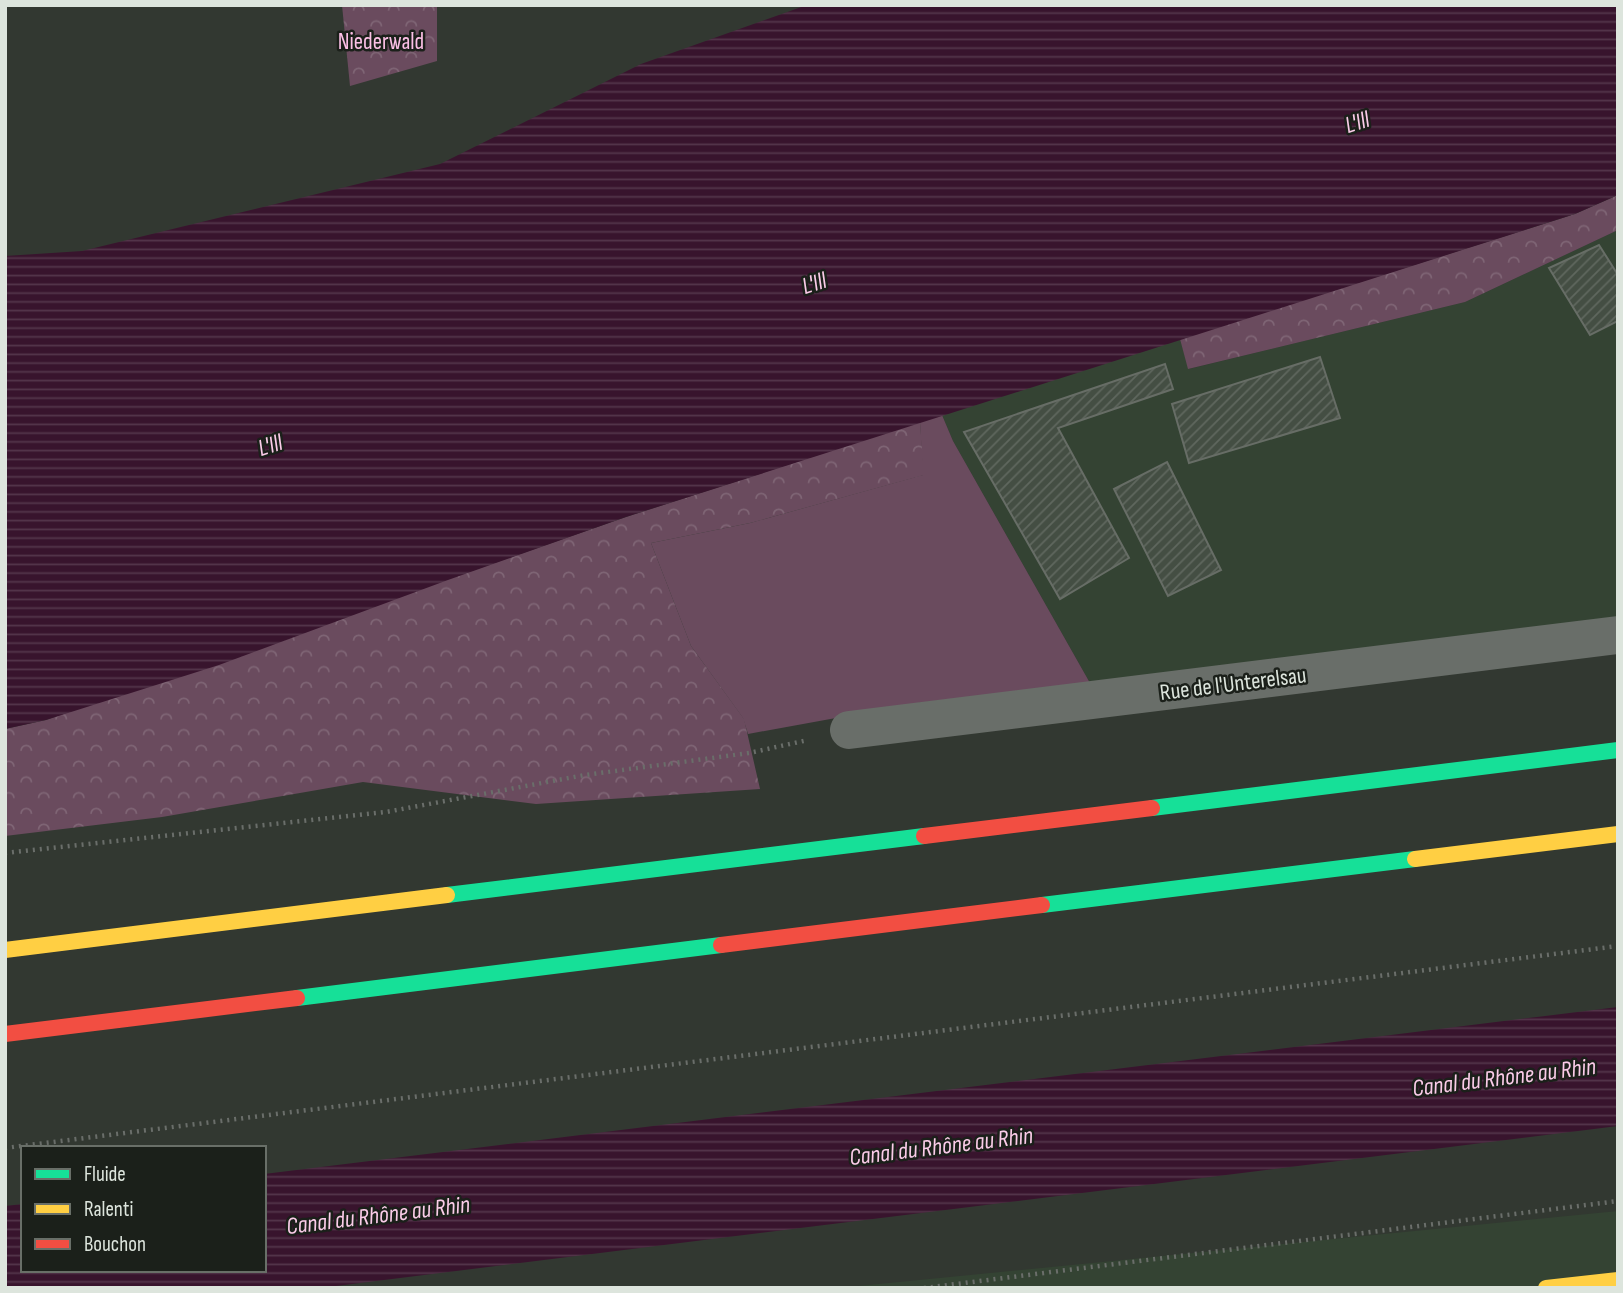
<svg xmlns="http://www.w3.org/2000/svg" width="1623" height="1293" font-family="'Sofia Sans Condensed',sans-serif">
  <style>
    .built { fill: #344333 }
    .green { fill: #6a4b5e }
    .forest { fill: url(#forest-crowns) }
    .water { fill: url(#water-rules) }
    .building { fill: url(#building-hatch); stroke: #676d66; stroke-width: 2 }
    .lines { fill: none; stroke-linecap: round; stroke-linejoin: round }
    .path { stroke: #6a6e6a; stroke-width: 4.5; stroke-dasharray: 2 5; stroke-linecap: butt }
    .street { stroke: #696e69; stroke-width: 38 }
    .fast { stroke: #16e098; stroke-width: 16 }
    .slow { stroke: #ffcf43; stroke-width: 16 }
    .jam { stroke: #f24e42; stroke-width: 16 }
    .labels { text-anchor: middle; stroke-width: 5; stroke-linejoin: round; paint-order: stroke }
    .park-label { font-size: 23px; fill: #fcc0e6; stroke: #1b201a }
    .street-label { font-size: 23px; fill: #dde5dd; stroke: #1b201a }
    .water-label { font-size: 24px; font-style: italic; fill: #fbcce9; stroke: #1b201a }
  </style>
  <defs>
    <pattern id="forest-crowns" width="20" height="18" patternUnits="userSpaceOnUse" patternTransform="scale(1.75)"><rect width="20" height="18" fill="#6a4b5e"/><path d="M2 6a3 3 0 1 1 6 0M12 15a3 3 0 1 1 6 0" fill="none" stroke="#7f6575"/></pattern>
    <pattern id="water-rules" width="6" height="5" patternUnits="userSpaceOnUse" patternTransform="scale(1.75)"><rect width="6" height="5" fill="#38142d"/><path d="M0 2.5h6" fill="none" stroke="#54364b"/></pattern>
    <pattern id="building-hatch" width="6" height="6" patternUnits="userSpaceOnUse" patternTransform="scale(1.75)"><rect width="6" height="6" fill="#444e43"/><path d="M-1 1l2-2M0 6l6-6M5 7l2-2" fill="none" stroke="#5f675e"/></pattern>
  </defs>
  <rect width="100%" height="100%" fill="#323831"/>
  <g class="built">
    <polygon points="1618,230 1618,618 1090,683 953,441 942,415 1180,339 1189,369 1465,302"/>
    <polygon points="1618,1211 1618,1288 838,1288"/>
  </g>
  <polygon class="green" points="942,415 953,441 1090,683 918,703 748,734 743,718 691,646 651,543 750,523 923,475 920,422"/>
  <g class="forest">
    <polygon points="342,5 437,5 437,61 350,86"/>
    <polygon points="1618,195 1618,230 1465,302 1188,369 1180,339 1575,214"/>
    <polygon points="920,422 924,475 750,523 651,543 691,646 744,719 760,789 536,804 363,782 162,817 5,836 5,729 46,720 626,517"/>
  </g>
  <g class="water">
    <polygon points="807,5 1618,5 1618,195 1575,214 626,517 448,580 219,665 46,720 5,729 5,256 82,251 440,164 641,64"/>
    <polygon points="1618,1007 1618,1126 320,1288 5,1288 5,1206 23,1204 23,1270 264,1270 264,1174"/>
  </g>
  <g class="building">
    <polygon points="1599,245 1618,275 1618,321 1590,335 1549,268"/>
    <polygon points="1320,357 1340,418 1189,463 1172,404"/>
    <polygon points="1165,364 1173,389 1058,428 1129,558 1060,599 964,432"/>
    <polygon points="1167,462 1221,570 1168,596 1114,489"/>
  </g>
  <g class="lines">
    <g class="path">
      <polyline points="5,853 386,812 585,775 749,753 808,740"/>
      <polyline points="5,1148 1618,946"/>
      <polyline points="924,1288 1618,1201"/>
    </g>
    <polyline class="street" points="849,730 1618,635"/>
    <g class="fast">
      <polyline points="1152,808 1618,750"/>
      <polyline points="447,895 924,836"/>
      <polyline points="1042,905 1415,859"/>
      <polyline points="297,998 721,945"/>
    </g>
    <g class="slow">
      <polyline points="1415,859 1618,834"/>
      <polyline points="5,950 447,895"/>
      <polyline points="1546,1288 1618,1280"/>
    </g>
    <g class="jam">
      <polyline points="924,836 1152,808"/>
      <polyline points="721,945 1042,905"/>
      <polyline points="5,1034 297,998"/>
    </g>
  </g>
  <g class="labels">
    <g class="park-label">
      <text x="381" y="49">Niederwald</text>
    </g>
    <g class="street-label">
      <text transform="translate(1233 683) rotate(-7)" y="8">Rue de l'Unterelsau</text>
    </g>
    <g class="water-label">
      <text transform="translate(1357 122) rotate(-17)" y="8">L'Ill</text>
      <text transform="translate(814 283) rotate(-17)" y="8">L'Ill</text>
      <text transform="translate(270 445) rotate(-17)" y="8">L'Ill</text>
      <text transform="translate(1504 1077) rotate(-7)" y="8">Canal du Rhône au Rhin</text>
      <text transform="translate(941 1146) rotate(-7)" y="8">Canal du Rhône au Rhin</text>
      <text transform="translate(378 1215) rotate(-7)" y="8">Canal du Rhône au Rhin</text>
    </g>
  </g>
  <rect width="1623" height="1293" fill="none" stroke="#dde5dd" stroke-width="14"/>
  <rect x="21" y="1146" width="245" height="126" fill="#1b201a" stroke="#696f68" stroke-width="2"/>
  <rect x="35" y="1169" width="35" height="10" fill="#16e098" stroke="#696f68" stroke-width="2"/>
  <text x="84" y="1181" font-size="21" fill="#dde5dd">Fluide</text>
  <rect x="35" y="1204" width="35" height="10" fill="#ffcf43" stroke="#696f68" stroke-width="2"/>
  <text x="84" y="1216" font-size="21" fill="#dde5dd">Ralenti</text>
  <rect x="35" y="1239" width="35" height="10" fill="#f24e42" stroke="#696f68" stroke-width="2"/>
  <text x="84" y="1251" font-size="21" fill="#dde5dd">Bouchon</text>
</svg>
